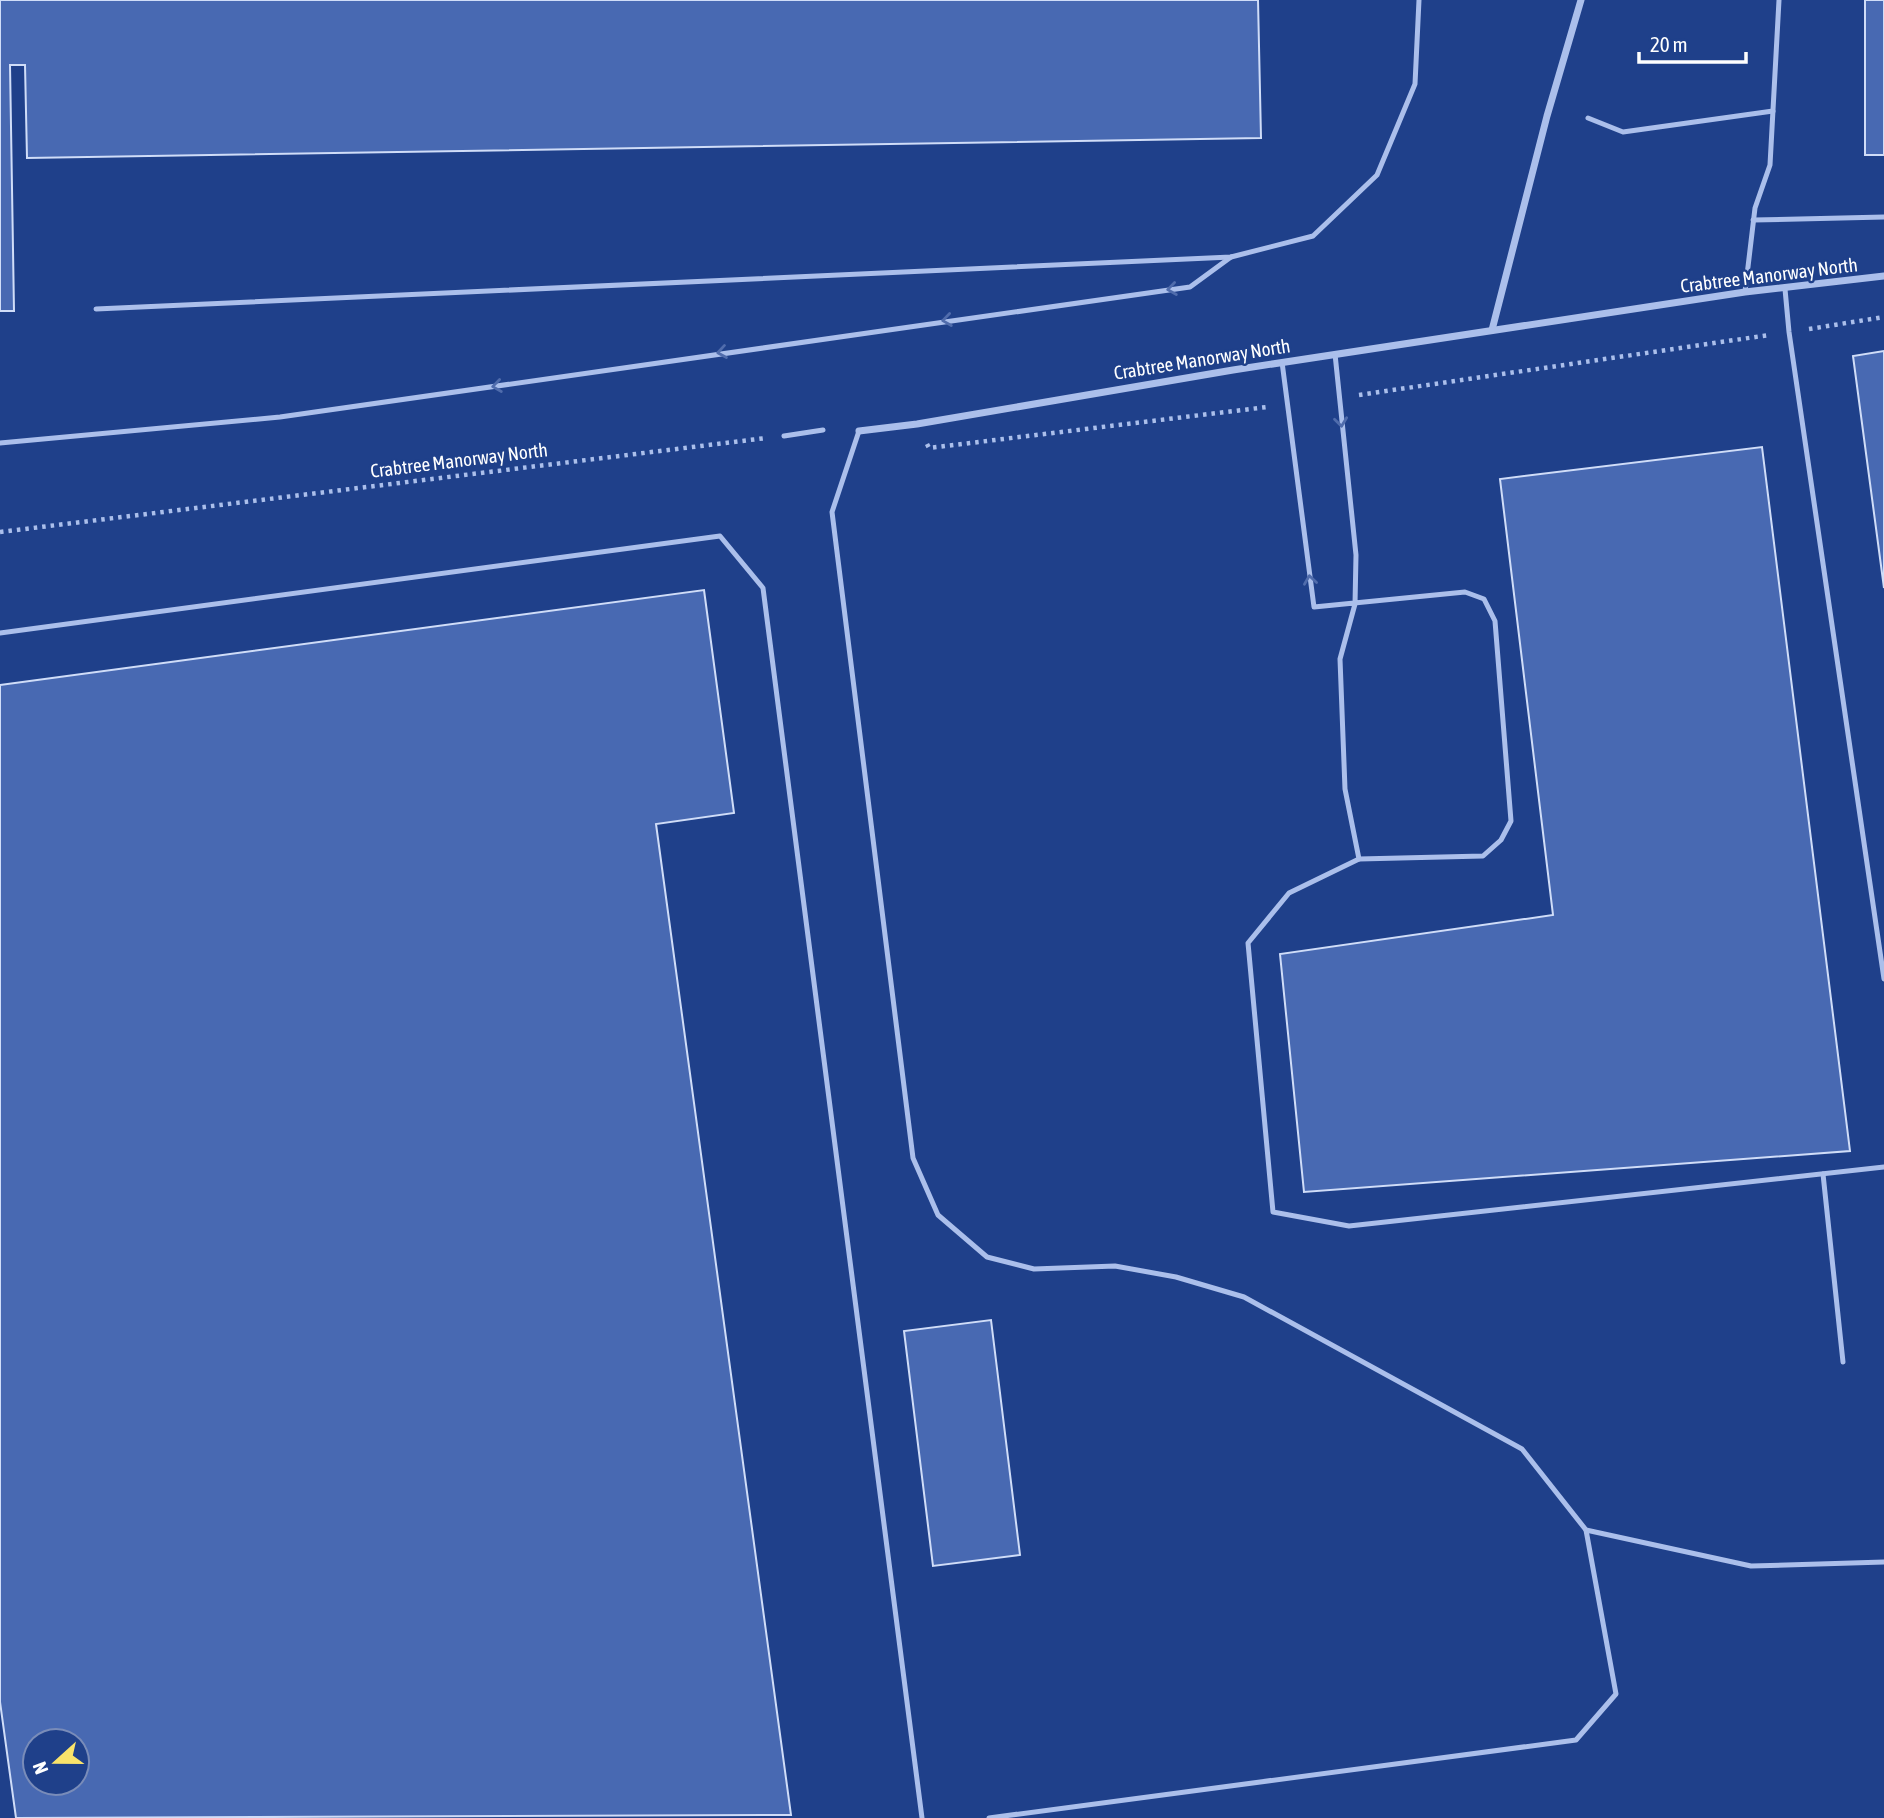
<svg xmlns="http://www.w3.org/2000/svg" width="1884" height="1818" font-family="'Asap Condensed',sans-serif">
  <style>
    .building { fill: #4869b2; stroke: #d0ddf8; stroke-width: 2; fill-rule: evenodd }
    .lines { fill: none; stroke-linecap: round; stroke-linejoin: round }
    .path { stroke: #abbfeb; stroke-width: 4.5; stroke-dasharray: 3.5 5; stroke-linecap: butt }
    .service { stroke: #abbfeb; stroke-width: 5 }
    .minor { stroke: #abbfeb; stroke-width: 7 }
    .oneway { stroke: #506cac }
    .labels { text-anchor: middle; stroke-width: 5; stroke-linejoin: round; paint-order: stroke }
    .street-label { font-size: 19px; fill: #fff; stroke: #1f408a }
  </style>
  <rect width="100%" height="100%" fill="#1f408a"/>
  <g class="building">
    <polygon points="0,0 1258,0 1261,138 27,158 25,65 10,65 14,311 0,311"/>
    <rect x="1865" y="0" width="19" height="155"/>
    <polygon points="1884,351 1884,588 1853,356"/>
    <polygon points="1762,447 1850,1151 1304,1192 1280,954 1553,915 1500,479"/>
    <path d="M704,590L734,813L656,824L791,1815L16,1818L0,1702V685ZM35,1741H77V1783H35Z"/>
    <polygon points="991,1320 1020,1555 933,1566 904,1331"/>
  </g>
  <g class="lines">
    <g class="path">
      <polyline points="1809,329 1884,317"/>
      <polyline points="1359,395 1769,335"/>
      <polyline points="927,444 929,448 1267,407"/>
      <polyline points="0,532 766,438"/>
    </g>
    <g class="service">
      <polyline points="1588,118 1623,132 1773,111"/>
      <polyline points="1753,220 1884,217"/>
      <polyline points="1785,289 1789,332 1884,979"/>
      <polyline points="1745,292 1755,208 1770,165 1779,0"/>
      <polyline points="96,309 1231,257 1313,236 1377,175 1415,84 1419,0"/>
      <polyline points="1282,362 1314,607 1465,592 1484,599 1495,621 1511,821 1501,840 1483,856 1359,859 1345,789 1340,659 1355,604 1356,555 1335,354"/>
      <polyline points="859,431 832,512 913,1158 938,1215 987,1257 1034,1269 1115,1266 1176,1277 1244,1297 1522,1449 1586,1530 1751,1566 1884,1562"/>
      <polyline points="784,436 823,430"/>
      <polyline points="0,443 280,417 1190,287 1231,257"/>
      <polyline points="0,633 720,536 763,588 922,1818"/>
      <polyline points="1359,859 1289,893 1248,943 1273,1212 1349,1226 1884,1167"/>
      <polyline points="1823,1174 1843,1362"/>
      <polyline points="989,1818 1576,1740 1616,1694 1586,1530"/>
    </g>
    <g class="minor">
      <polyline points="1492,330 1547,116 1581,0"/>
      <polyline points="859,431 917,424 1233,370 1745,292 1884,276"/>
    </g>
  </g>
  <defs><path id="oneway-chevron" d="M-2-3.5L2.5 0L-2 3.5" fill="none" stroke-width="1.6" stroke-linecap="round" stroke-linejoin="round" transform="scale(1.75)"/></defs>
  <g class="oneway">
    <use href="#oneway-chevron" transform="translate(1172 289) rotate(172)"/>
    <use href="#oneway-chevron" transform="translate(947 320) rotate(172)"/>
    <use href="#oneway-chevron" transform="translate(722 352) rotate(171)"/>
    <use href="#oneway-chevron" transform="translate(497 386) rotate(172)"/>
    <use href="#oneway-chevron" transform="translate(1341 422) rotate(83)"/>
    <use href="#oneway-chevron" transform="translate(1310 580) rotate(-98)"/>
  </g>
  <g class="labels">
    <g class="street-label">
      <text transform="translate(1769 275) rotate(-7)" y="7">Crabtree Manorway North</text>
      <text transform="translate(1202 359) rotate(-9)" y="7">Crabtree Manorway North</text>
      <text transform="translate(459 460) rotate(-7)" y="7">Crabtree Manorway North</text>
    </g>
  </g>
  <g transform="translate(56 1762) rotate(249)"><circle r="33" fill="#1f408a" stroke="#798cb9" stroke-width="2"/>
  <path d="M0-5L12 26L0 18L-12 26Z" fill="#f9e36b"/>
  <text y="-10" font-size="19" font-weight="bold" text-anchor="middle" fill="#ffffff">N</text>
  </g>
  <path d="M1639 52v10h107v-10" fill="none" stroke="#ffffff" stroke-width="3.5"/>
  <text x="1650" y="52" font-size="21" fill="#ffffff" stroke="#1f408a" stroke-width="5" paint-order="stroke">20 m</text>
</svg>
